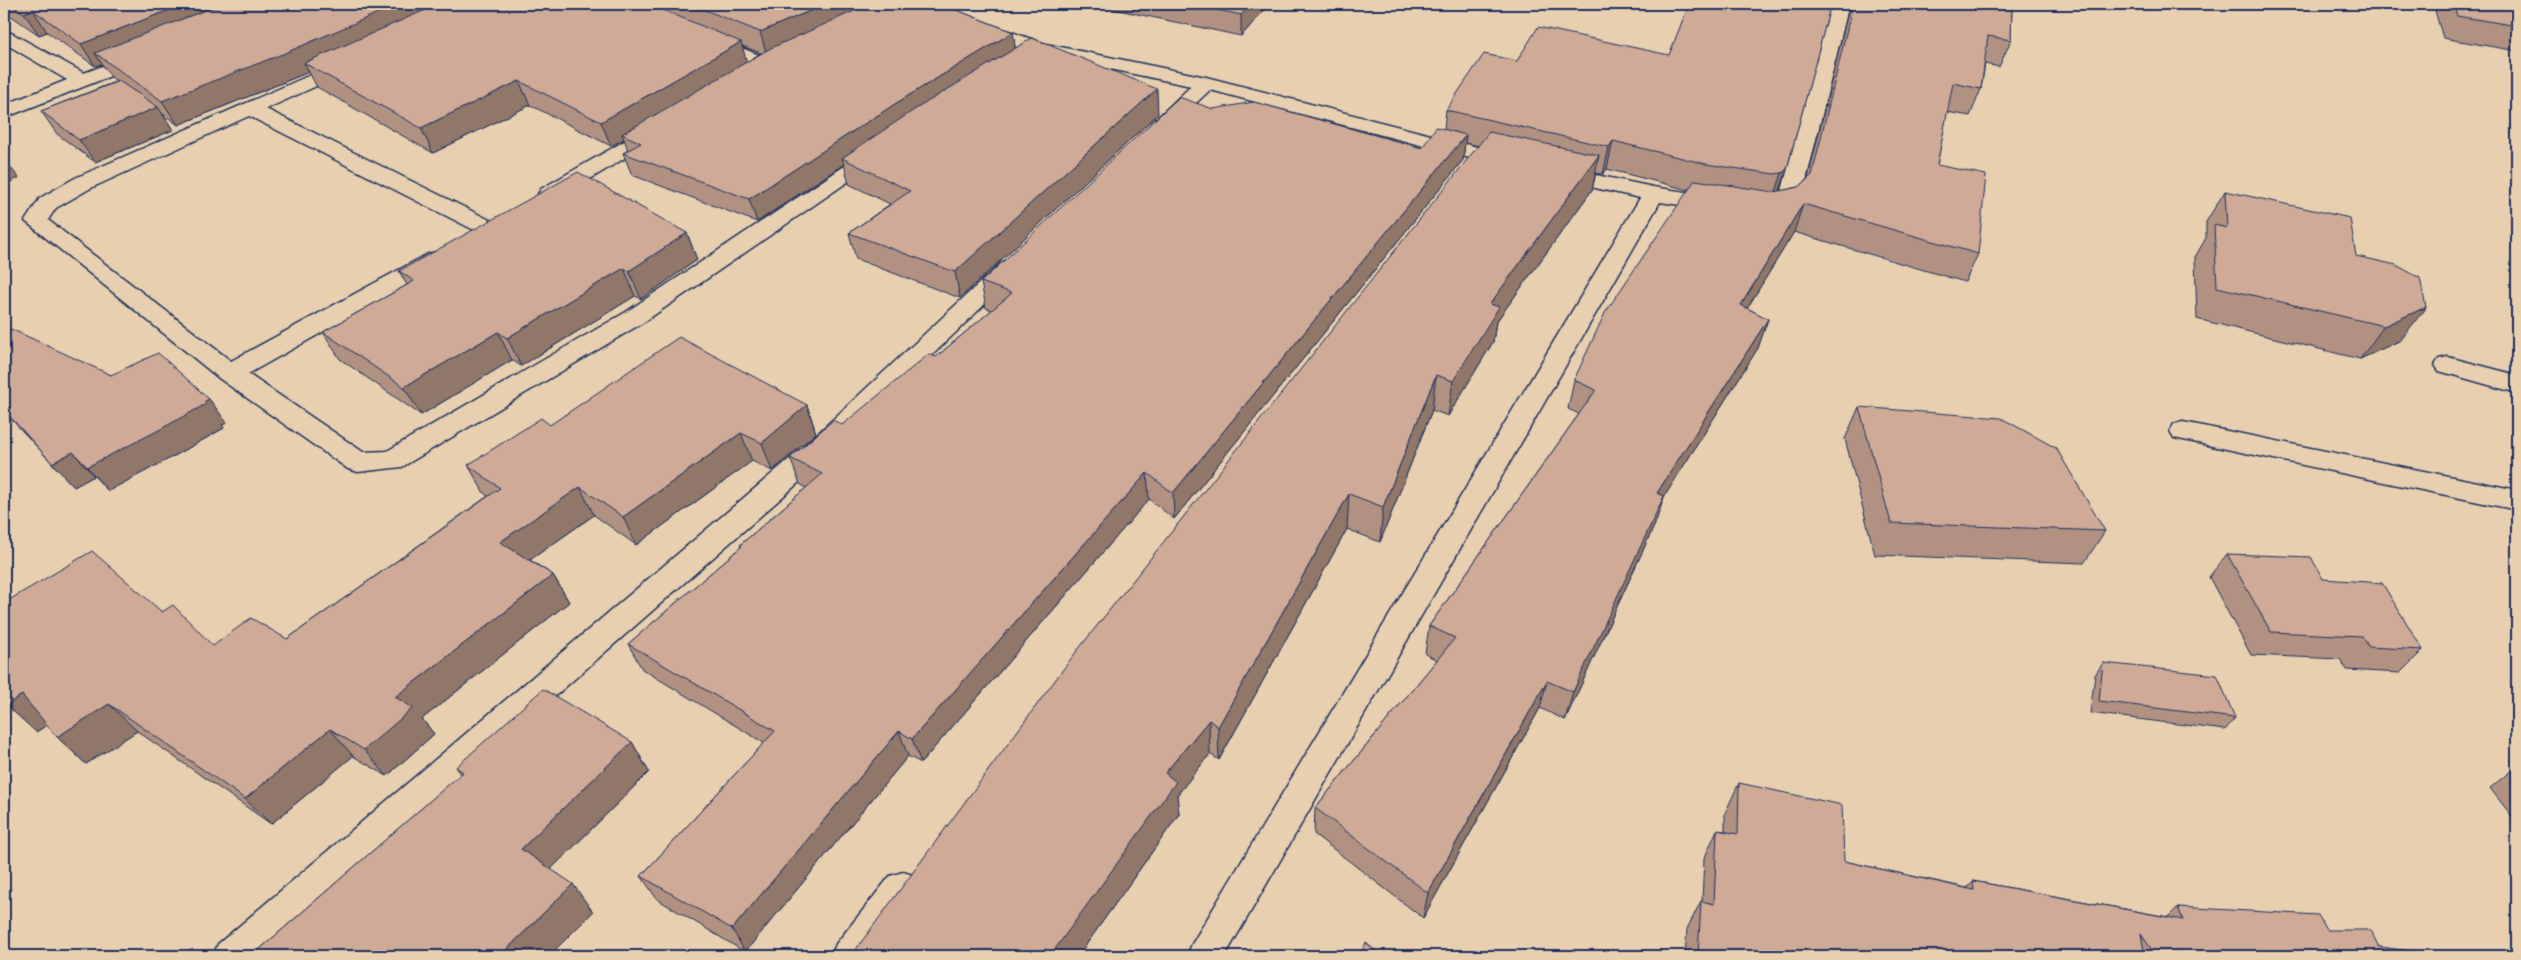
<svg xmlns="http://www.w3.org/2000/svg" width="2521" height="960" font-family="Itim,sans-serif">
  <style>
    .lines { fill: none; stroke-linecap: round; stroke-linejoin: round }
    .lane-casing { stroke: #1b2f5e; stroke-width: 3 }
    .street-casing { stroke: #1b2f5e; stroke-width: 3 }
    .lane { fill: #e7cfaf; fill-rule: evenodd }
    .street { fill: #e7cfaf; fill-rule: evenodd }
    .wall { fill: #b19282; stroke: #1b2f5e; fill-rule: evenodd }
    .shaded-wall { fill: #90776a; stroke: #1b2f5e }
    .building { fill: #ceaa97; stroke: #1b2f5e }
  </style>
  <rect width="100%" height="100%" fill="#e7cfaf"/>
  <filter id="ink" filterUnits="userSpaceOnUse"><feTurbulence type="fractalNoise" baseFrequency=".02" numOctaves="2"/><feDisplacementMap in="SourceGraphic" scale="10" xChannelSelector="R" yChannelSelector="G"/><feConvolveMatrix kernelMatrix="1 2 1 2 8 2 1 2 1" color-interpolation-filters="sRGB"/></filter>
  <g filter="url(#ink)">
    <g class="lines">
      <defs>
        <g id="lane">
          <polygon points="2448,357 2517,375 2517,393 2439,371 2435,365 2439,359"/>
          <polygon points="2183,422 2517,490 2517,510 2174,438 2170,431 2174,424"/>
        </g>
        <g id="street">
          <polygon points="905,4 931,4 1046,44 1206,77 1516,157 1519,162 1516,167 1508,168 1210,90 1167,130 1160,132 1153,130 1150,126 1153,122 1191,86 1034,53 908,8"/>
          <path d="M1831,4H1849L1801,201C1792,214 1776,218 1761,215L1758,210L1761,205L1774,202L1780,198Z"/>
          <polygon points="4,29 84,73 142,51 149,53 152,57 149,61 4,118 4,105 67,80 4,43"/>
          <polygon points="710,35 774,61 777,65 774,69 760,69 703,45 700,41 703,37"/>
          <polygon points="347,59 354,61 357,65 354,69 266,109 498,224 501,229 498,234 490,236 482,234 249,116 91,188 56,208 48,220 231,361 428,254 436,252 444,254 448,259 444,264 248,374 363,452 387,451 626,312 870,149 877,147 884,149 888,153 884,157 644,322 402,467 358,472 348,469 220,379 25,221 40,198 75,178"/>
          <polygon points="661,122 668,124 671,128 668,132 557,199 549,201 541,199 538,194 541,189 654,124"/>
          <polygon points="1558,167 1653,187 1719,197 1727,199 1730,204 1727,209 1719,211 1660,202 1225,956 1187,956 1192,944 1640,198 1550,178 1547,173 1550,168"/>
          <polygon points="1010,260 1018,262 1022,267 1018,272 820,464 258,956 213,956 218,944 800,450 1002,262"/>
          <polygon points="903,872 916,876 921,888 916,900 871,956 831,956 836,944 890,876"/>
        </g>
      </defs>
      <use href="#lane" class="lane-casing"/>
      <use href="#street" class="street-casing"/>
      <use href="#lane" class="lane"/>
      <use href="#street" class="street"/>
    </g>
    <g class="wall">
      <path d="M4,4H941L1013,32L1015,48L1158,114L960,298L856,259L849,233L890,204L849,184L844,164L757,222L632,175L623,153L628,150L624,139L611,146L530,105L433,153L317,87L309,72L178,125L163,114L173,130L95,162L57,134L41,111L117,81L111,77L102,64L95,66L47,32L39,35L4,11ZM742,46L761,53L746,62Z"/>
      <polygon points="1090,4 1270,4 1241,36"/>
      <polygon points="1850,4 2012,4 2011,40 1999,67 1985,64 1981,89 1970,116 1947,112 1937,165 1978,254 1965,282 1794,232 1747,308 1768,319 1758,348 1664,497 1655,524 1565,720 1540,708 1423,918 1314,834 1315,808 1437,660 1425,654 1429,626 1579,414 1568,409 1574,380 1689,190 1607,169 1603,174 1596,173 1592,190 1496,322 1493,342 1448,416 1432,410 1380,542 1347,529 1219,760 1210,754 1177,795 1179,814 1078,956 1479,146 1465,143 1463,160 1174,519 1149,499 921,763 908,756 745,952 657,899 641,876 764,743 642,669 628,644 741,547 740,545 806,488 800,484 790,458 842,425 936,357 992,310 986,308 981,282 1213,109 1422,148 1444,129 1446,110 1787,169 1780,191 1799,187 1808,178"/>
      <polygon points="2433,4 2517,4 2517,51 2443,38"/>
      <polygon points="2225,191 2356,256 2401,340 2360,359 2197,319 2195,257 2206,238 2206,222"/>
      <polygon points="687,233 697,260 641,299 635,296 521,366 512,360 421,415 340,359 323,332 407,285 399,271"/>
      <polygon points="4,333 111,375 209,399 227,423 222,425 224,428 178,454 108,491 94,476 74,487 14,422 4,417"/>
      <polygon points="807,405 816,433 772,471 752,461 636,545 594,515 530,560 553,575 569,602 422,719 434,734 387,776 353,756 271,824 137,731 86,764 57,737 47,725 36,732 162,612 213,646 287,639 488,496 484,493 468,465 550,425"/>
      <polygon points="1859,407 2105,531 2084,563 1875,555 1845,439"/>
      <polygon points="2227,554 2323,579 2423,650 2400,673 2347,670 2340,659 2251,655 2209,577"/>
      <polygon points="2103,663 2235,718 2225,730 2090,713 2095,675"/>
      <polygon points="632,742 649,772 551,869 593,912 549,956 252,956 461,774 456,767"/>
      <polygon points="2517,766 2517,823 2490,788"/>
      <polygon points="1739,783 1844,861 1967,888 1973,881 2168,917 2178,907 2327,930 2379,947 2448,956 1685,956 1687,929 1701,901 1702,901 1704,859 1717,830 1725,831 1725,813"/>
    </g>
    <g class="shaded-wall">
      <polygon points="185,4 252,4 95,53 102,64 95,66 81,44"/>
      <polygon points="399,4 463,4 304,63 309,72 178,125 162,101"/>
      <polygon points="826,4 886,4 767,56 760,32"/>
      <polygon points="1251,4 1270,4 1241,36 1241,15"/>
      <polygon points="33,10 47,32 39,35 24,13"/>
      <polygon points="1013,32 1016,54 842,158 844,164 757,222 749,199 898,102"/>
      <polygon points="741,42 748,66 622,134 624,139 611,146 601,122"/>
      <polygon points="519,81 530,105 433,153 421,128"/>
      <polygon points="1157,89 1158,114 960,298 955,272"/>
      <polygon points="158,107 173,130 95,162 79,140"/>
      <polygon points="1466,135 1463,160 1174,519 1173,493"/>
      <polygon points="1613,141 1607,169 1603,174 1609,147"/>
      <polygon points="1599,155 1592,190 1496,322 1493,342 1448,416 1453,381 1490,304"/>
      <polygon points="4,159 19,178 4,185"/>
      <polygon points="1787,169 1778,197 1773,201 1782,173"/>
      <polygon points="1803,204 1794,232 1732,333 1741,305"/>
      <polygon points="687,233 697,260 641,299 629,271"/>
      <polygon points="624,268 635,296 521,366 507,338"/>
      <polygon points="2426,307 2401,340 2360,359 2384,326"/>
      <polygon points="1768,319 1758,348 1664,497 1655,524 1565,720 1573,692 1657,493"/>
      <polygon points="498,332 512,360 421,415 404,387"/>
      <polygon points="1436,375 1432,410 1380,542 1383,507"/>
      <polygon points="209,399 227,423 222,425 224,428 178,454 108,491 87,467"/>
      <polygon points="807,405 816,433 772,471 762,443"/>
      <polygon points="741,433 752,461 636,545 623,517"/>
      <polygon points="73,452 94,476 74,487 52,463"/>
      <polygon points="1147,473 1149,499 921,763 912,739"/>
      <polygon points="580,487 594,515 517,569 500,542"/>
      <polygon points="1349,494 1347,529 1219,760 1218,727"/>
      <polygon points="553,575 569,602 422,719 434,734 387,776 364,750 395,697"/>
      <polygon points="1547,681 1540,708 1423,918 1428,893"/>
      <polygon points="22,695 52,722 36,732 6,705"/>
      <polygon points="109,704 137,731 86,764 57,737"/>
      <polygon points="1209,720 1210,754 1177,795 1179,814 1078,956 1050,956 1165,773"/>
      <polygon points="330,729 353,756 271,824 245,799"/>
      <polygon points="899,731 908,756 745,952 732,929"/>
      <polygon points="632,742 649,772 543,877 521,849"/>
      <polygon points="573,884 593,912 549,956 500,956"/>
    </g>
    <g class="building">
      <polygon points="10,4 185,4 81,44 33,10 24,13"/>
      <polygon points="221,4 399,4 285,53 162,101 95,53"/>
      <polygon points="439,4 648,4 741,42 601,122 519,81 421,128 304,63"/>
      <polygon points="690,4 826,4 760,32"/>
      <polygon points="870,4 941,4 1013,32 898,102 749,199 623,153 641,143 622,134 769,49"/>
      <polygon points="1189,4 1251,4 1241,15"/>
      <polygon points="1689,4 1831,4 1787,169 1782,173 1774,174 1706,164 1613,141 1609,147 1446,110 1484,54 1517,61 1538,27 1669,55"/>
      <polygon points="1853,4 2012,4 2011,40 1988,36 1981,89 1953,83 1937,165 1986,175 1978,254 1803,204 1741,305 1768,319 1657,493 1664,496 1573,692 1547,681 1428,893 1315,808 1455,638 1429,626 1596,390 1574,380 1605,313 1695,180 1774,192 1799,187 1812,175"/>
      <polygon points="2453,4 2517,4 2517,26 2457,16"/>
      <polygon points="1032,38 1157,89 955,272 849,233 910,191 842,158 914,110"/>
      <polygon points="119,81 158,107 79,140 41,111"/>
      <polygon points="1179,97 1213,109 1254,102 1422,148 1436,127 1466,135 1173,493 1147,473 912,739 899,731 732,929 641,876 775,731 628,644 742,546 740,545 822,474 790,458 833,420 842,425 929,354 936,357 1012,293 981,282"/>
      <polygon points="1489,132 1599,155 1490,304 1499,307 1453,381 1436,375 1383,507 1349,494 1218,727 1209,720 1165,773 1176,782 1050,956 851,956 1073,656"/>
      <polygon points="578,172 687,233 629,271 624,268 507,338 498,332 404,387 323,332 414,281 399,271"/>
      <polygon points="2225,191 2350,218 2356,256 2396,265 2420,278 2426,307 2384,326 2217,287 2214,225 2227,228"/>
      <polygon points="11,329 111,375 158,353 209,399 204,402 206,404 159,430 87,467 73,452 52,463 4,410 4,333"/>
      <polygon points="679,337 807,405 762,443 741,433 623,517 580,487 500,542 553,575 395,697 413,708 364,750 330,729 245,799 109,704 57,737 22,695 6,705 4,703 4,603 92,551 162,612 173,605 213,646 251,618 287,639 500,488 468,465 541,418 550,425"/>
      <polygon points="1859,407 2001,418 2056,448 2105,531 1891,523"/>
      <polygon points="2227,554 2311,557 2323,579 2382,583 2423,650 2369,647 2362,636 2271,632"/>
      <polygon points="2103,663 2217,675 2235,718 2099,701"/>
      <polygon points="543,689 632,742 521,849 573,884 500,956 252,956 463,772 456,767"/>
      <polygon points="1739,783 1842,805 1844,861 1974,890 1973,881 2183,920 2178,907 2318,915 2327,930 2370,930 2379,947 2448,956 2156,956 2141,934 2145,956 1698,956 1701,901 1714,904 1717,830 1738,834"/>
      <polygon points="1366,943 1382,956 1359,956"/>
    </g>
  </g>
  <rect width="2521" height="960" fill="none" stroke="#e7cfaf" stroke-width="20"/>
  <rect x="10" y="10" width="2501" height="940" fill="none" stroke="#1b2f5e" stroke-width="2" filter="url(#ink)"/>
</svg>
